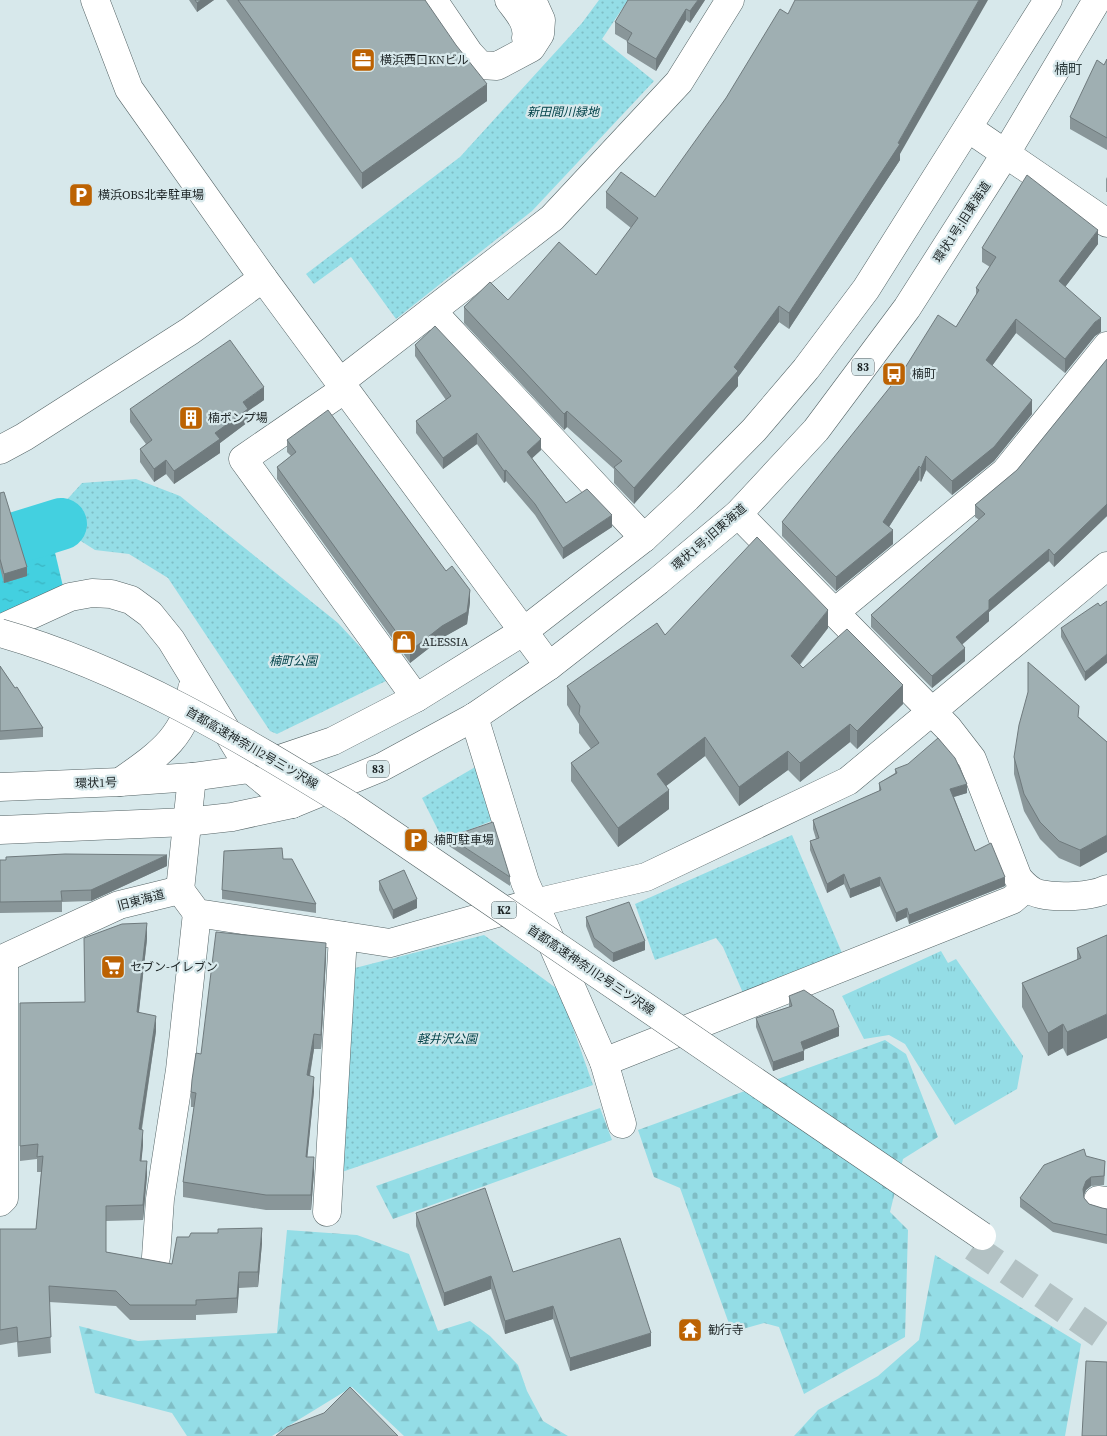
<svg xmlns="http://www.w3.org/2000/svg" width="1107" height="1436" font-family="'Source Serif 4','Noto Sans JP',serif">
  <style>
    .grass { fill: url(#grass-tufts) }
    .forest { fill: url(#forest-firs) }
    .cemetery { fill: url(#cemetery-stones) }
    .park { fill: url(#park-dots) }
    .water { fill: url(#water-ripples) }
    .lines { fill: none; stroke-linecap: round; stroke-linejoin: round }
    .river { stroke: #43d0e0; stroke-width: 52 }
    .highway-tunnel { stroke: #b2c1c3; stroke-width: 28; stroke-dasharray: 28 14; stroke-linecap: butt }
    .minor-casing { stroke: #556466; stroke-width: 29 }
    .major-casing { stroke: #556466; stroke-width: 29 }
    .highway-casing { stroke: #556466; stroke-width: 29 }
    .minor { stroke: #fff; stroke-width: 28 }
    .major { stroke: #fff; stroke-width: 28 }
    .highway { stroke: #fff; stroke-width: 28 }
    .highway-bridge-casing { stroke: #556466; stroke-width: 29; stroke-linecap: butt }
    .highway-bridge { stroke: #fff; stroke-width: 28 }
    .wall { fill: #899699 }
    .shaded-wall { fill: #6f7a7d }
    .building { fill: #9fafb2; stroke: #6f7a7d }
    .labels { text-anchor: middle; stroke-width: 4.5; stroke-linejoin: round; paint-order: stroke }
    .shield { fill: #d7e8eb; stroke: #545e60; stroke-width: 1 }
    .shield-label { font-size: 11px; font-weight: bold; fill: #1c2324 }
    .poi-label { font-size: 12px; fill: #1c2324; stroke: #d7e8eb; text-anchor: start }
    .park-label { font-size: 12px; font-style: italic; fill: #004148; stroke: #d7e8eb }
    .street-label { font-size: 12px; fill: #1c2324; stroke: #d7e8eb }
    .neighbourhood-label { font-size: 14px; fill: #2e3d3e; stroke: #d7e8eb }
  </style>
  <defs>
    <pattern id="grass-tufts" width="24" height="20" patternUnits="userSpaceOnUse" patternTransform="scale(1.25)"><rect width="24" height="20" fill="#94dde6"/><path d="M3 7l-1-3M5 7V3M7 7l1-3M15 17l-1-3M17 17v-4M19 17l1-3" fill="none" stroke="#7fbdc5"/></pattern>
    <pattern id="forest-firs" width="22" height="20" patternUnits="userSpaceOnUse" patternTransform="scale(1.25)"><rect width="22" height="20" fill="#94dde6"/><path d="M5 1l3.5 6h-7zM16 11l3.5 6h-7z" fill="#7fbdc5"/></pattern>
    <pattern id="cemetery-stones" width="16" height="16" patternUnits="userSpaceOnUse" patternTransform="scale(1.25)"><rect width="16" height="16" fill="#94dde6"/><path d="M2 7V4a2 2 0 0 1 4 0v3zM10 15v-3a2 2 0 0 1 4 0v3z" fill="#7fbdc5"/></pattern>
    <pattern id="park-dots" width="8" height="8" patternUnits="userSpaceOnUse" patternTransform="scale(1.25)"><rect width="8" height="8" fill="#94dde6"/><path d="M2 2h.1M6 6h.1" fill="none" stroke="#7fbdc5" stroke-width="1.8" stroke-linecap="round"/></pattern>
    <pattern id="water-ripples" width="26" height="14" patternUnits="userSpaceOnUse" patternTransform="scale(1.25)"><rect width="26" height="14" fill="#43d0e0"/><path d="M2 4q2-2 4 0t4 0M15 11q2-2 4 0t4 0" fill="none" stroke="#3ab2c0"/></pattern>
  </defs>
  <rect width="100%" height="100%" fill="#d7e8eb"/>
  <polygon class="grass" points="941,951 948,963 956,959 1023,1056 1017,1089 955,1125 905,1044 889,1035 864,1039 842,996"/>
  <g class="forest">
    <polygon points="287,1230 357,1235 409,1254 438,1331 470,1321 490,1336 518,1365 527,1391 543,1421 568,1436 404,1436 352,1387 272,1436 187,1436 172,1413 95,1393 79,1326 138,1341 277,1333"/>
    <polygon points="935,1255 1081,1344 1065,1436 794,1436 818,1410 878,1376 919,1340"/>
  </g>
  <g class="cemetery">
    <polygon points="885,1040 906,1054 938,1137 903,1159 890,1212 908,1230 905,1337 804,1394 779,1327 764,1323 732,1332 680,1188 654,1177 638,1130"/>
    <polygon points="600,1108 612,1140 393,1219 376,1186"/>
  </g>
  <g class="park">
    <polygon points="599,0 628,0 602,39 654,81 532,211 396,319 351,257 314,284 306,274 460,157 582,23"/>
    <polygon points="136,479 180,496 338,623 390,679 277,734 270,731 168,578 129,554 95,550 73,536 63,504 82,483"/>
    <polygon points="477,766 499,818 443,840 422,798"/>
    <polygon points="792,835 842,953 743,993 723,947 716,938 655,960 635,904"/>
    <polygon points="484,935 560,991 593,1085 342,1172 355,968"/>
  </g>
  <polygon class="water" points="45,510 69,612 0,631 0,521"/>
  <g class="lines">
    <polyline class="river" points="0,543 61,524"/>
    <polyline class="highway-tunnel" points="973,1247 1107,1339"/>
    <defs>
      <g id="minor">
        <polyline points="95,0 129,89 263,278 549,666"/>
        <polyline points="433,0 469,53 480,65 497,66 531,48 540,34 541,20 532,0"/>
        <path d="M509,0C517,11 529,23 526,38"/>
        <polyline points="968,128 1107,223"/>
        <polyline points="432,311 644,538"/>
        <polyline points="340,382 552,218 679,82 730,0"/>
        <polyline points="345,389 243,459 416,698"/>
        <path d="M738,514L948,728L972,759L1018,878C1024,885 1030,892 1040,894C1058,898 1091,897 1107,889"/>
        <polyline points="835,612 1005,472 1107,346"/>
        <polyline points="474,717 525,882 604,1062 622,1124"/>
        <polyline points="180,890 197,913 390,943 522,906 646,877 848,781 1107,566"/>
        <polyline points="180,890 192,777"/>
        <polyline points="0,960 119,905 180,890"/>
        <polyline points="604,1062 1012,900 1026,888"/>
        <polyline points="1098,1200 1107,1201"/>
        <polyline points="0,1202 4,1198 4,959"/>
        <polyline points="327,1212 343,936"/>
        <polyline points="156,1257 160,1199 180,1070 197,913"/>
      </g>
      <g id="major">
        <polyline points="0,787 120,782 192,777 250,769 333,741 416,698 524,631 644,538 687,498 754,430 806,369 866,289 1048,0"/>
        <polyline points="0,830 187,822 232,817 292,804 382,767 474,717 549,666 658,581 738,514 816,430 907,308 1006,153 1097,0"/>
      </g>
      <g id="highway">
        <polyline points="0,450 24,437 190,331 263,278"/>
        <polyline points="0,629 70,597 92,593 111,594 131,600 150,614 171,640 250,769 292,804"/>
        <path d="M120,782C155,757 188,737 192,689"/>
      </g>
    </defs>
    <use href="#minor" class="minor-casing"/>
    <use href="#major" class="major-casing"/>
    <use href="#highway" class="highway-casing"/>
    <use href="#minor" class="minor"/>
    <use href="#major" class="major"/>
    <use href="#highway" class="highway"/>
    <defs>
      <path id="highway-bridge" d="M0,633C127,669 240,738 351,806L982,1236"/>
    </defs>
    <use href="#highway-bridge" class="highway-bridge-casing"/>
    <use href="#highway-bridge" class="highway-bridge"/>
  </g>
  <g class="wall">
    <polygon points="189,0 214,0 197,12"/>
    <polygon points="226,0 425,0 487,101 362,189"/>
    <polygon points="705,0 690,23 686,20 656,71 627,53 627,41 615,34 615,22"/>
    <polygon points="1107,59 1107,150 1070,129 1070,117 1104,65"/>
    <polygon points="900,154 900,160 789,329 779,322 738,377 738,386 634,504 614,483 614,469 567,427 564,430 464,323 464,307 508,300 596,275 631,228 606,208 606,192 655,197"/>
    <polygon points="1107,177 1107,192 1106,192 1106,179"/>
    <polygon points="1098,244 1065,287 1101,332 1095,336 1065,373 1016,333 992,366 1032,414 994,461 952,495 926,470 921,482 919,480 889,527 893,544 836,591 782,536 782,522 956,327 976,295 976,288 990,267 982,262 982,248"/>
    <polygon points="415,345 541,450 532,458 566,503 612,527 563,559 535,515 506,481 504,483 477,444 443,469 416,433 416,421 446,400 415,356"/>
    <polygon points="1107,359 1107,516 1054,567 1049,561 989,612 989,621 962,644 965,661 932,688 871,627 871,615 979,520 975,517 975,505 1017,470"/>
    <polygon points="264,400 248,411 248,422 220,443 220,453 174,484 166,474 154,482 140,462 140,449 146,444 130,422 130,409"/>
    <polygon points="287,440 446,571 470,602 467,624 442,638 410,663 277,479 277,467 291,456 287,452"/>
    <polygon points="0,493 27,576 4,583 0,568"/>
    <polygon points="1100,606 1085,681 1061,637 1061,628"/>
    <polygon points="828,628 800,665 803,668 903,704 857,749 850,742 800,782 788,770 739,806 705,756 666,786 669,809 618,847 571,781 571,763 591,749 579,733 579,724 567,705 567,686 665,635"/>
    <polygon points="0,666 15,688 43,728 43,737 0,740"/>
    <polygon points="1079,717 1107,742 1080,867 1059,858 1040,839 1024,811 1014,774 1014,757"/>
    <polygon points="895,769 967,793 954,797 975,851 1005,886 909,924 907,917 896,922 880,886 850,898 844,884 827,893 810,850 810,841 816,839 813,829 813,820 879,791 879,783 895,773"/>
    <polygon points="449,837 510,877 510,886 449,846"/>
    <polygon points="283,859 316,904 316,913 222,899 222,890"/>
    <polygon points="0,860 167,866 91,901 62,902 62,912 0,913"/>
    <polygon points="379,881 417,908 393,919 379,890"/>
    <polygon points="586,917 645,950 613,962 594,947 586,926"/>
    <polygon points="1107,935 1067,1056 1063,1048 1048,1056 1022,1007 1022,983 1077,960 1077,948"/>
    <polygon points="147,939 139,1012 156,1031 142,1129 143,1145 141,1161 147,1176 143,1220 106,1221 106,1252 172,1264 262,1243 258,1287 239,1288 237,1313 196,1315 196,1320 130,1320 116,1306 49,1302 51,1353 18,1357 17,1342 0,1345 0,1229 36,1229 41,1172 37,1172 37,1159 20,1161 20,1003 85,1002"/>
    <polygon points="326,957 321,1049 314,1049 310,1076 314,1091 307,1157 314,1172 311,1210 266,1210 183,1197 183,1182 194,1107 191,1107 191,1092 201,1054"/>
    <polygon points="789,996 839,1036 803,1050 804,1060 773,1071 756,1027 756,1018 789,1007"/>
    <polygon points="1086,1156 1105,1170 1104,1185 1091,1186 1086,1190 1084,1195 1084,1198 1089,1204 1102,1208 1107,1209 1107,1244 1053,1232 1020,1207 1020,1198"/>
    <polygon points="416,1213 513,1272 651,1346 570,1371 553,1319 505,1334 491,1289 444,1306 416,1226"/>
  </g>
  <g class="shaded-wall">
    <polygon points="201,0 214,0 197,12 197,3"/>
    <polygon points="698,0 705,0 690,23 690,11"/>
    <polygon points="979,0 988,0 900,154 900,160 789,329 789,313 898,143"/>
    <polygon points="686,9 686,20 656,71 656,59"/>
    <polygon points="487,84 487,101 362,189 362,173"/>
    <polygon points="1098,230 1098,244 1059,295 1059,281"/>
    <polygon points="779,306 779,322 738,377 738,386 634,504 634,488 734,367"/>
    <polygon points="1101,318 1101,332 1095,336 1065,373 1065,359 1095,322"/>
    <polygon points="1016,319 1016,333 986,374 986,360"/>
    <polygon points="264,387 264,400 248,411 248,422 220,443 220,453 174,484 174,471 243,402"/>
    <polygon points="1032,400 1032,414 994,461 952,495 952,481"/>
    <polygon points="567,411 567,427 564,430 564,414"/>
    <polygon points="477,433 477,444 443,469 443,458"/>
    <polygon points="541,439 541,450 527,463 527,452"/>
    <polygon points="926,456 926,470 921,482 921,468"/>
    <polygon points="166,460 166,474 154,482 154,469"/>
    <polygon points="919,466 919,480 883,536 883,522"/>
    <polygon points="506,470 506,481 504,483 504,471"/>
    <polygon points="1107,504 1107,516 1054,567 1054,555"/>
    <polygon points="612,515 612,527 563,559 563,548"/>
    <polygon points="893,530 893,544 836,591 836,577"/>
    <polygon points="1049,549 1049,561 989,612 989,621 956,650 956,637 989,600"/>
    <polygon points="27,567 27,576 4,583 4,574"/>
    <polygon points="470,590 470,602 467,624 442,638 410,663 410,651"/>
    <polygon points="828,610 828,628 791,675 791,656"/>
    <polygon points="965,648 965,661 932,688 932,676"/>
    <polygon points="1107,654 1107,663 1085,681 1085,672"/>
    <polygon points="903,685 903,704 857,749 857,731"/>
    <polygon points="850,724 850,742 800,782 800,763"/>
    <polygon points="705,737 705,756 657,793 657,774"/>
    <polygon points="788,751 788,770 739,806 739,787"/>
    <polygon points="967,784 967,793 950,798 950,789"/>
    <polygon points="669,790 669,809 618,847 618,828"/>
    <polygon points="1107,835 1107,852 1080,867 1080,850"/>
    <polygon points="167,855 167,866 91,901 91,890"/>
    <polygon points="844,874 844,884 827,893 827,884"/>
    <polygon points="880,877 880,886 850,898 850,889"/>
    <polygon points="1005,877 1005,886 909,924 909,915"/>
    <polygon points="417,899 417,908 393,919 393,910"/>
    <polygon points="907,908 907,917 896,922 896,913"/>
    <polygon points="147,923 147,939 137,1027 137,1012"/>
    <polygon points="645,941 645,950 613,962 613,953"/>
    <polygon points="326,943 326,957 321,1049 321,1035"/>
    <polygon points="1107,1014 1107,1038 1067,1056 1067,1032"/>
    <polygon points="156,1016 156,1031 139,1145 139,1129"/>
    <polygon points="1063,1024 1063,1048 1048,1056 1048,1033"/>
    <polygon points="839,1027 839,1036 801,1051 801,1042"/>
    <polygon points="314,1034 314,1049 307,1090 307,1075"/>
    <polygon points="804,1051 804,1060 773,1071 773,1062"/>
    <polygon points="314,1077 314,1091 306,1171 306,1157"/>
    <polygon points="143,1130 143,1145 140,1176 140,1161"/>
    <polygon points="314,1157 314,1172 311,1210 311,1195"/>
    <polygon points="147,1161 147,1176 143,1220 143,1205"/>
    <polygon points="1091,1177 1091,1186 1086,1190 1083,1198 1083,1189 1086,1181"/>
    <polygon points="262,1228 262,1243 258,1287 258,1272"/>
    <polygon points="239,1272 239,1288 237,1313 237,1298"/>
    <polygon points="491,1276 491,1289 444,1306 444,1293"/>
    <polygon points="553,1306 553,1319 505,1334 505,1321"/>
    <polygon points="651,1333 651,1346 570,1371 570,1358"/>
  </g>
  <g class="building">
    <polygon points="195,0 201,0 197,3"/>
    <polygon points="238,0 425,0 456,45 487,84 362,173"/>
    <polygon points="628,0 698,0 690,11 686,9 656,59 627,42 632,33 615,22"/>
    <polygon points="795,0 979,0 898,143 900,144 789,313 779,306 734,367 738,371 634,488 614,467 622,461 567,411 564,414 464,307 490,282 508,300 559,242 596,275 638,218 606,192 621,172 655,197 726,98 780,9 788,14"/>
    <polygon points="1107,59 1107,138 1070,117 1097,60 1104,65"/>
    <polygon points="1027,175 1098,230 1059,281 1101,318 1095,322 1065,359 1016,319 986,360 1032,400 994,447 952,481 926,456 921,468 919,466 883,522 893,530 836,577 782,522 903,371 938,315 956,327 979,290 976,288 996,257 982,248"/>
    <polygon points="435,326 541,439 527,452 566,503 587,489 612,515 563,548 535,504 506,470 504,471 477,433 443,458 416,421 451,396 415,345"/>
    <polygon points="230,340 264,387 243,402 248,409 215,433 220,439 174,471 166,460 154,469 140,449 152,440 130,409"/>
    <polygon points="1107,359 1107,504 1054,555 1049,549 989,600 989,609 956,637 965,648 932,676 871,615 985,514 975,505 1017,470"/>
    <polygon points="328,410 446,571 452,566 470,590 467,612 442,626 410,651 277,467 296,452 287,440"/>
    <polygon points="4,492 27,567 4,574 0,559 0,493"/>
    <polygon points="757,537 828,610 791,656 803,668 847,629 903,685 857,731 850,724 800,763 788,751 739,787 705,737 657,774 669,790 618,828 571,763 599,743 579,714 580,706 567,686 657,623 665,635"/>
    <polygon points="1107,601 1107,654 1085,672 1061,628 1098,603 1100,606"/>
    <polygon points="1028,662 1079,706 1078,717 1107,742 1107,835 1080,850 1059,841 1040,822 1024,794 1014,757 1019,725 1028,692"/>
    <polygon points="0,666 15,688 17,687 43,728 0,731"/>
    <polygon points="938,738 955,758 967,784 950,789 975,851 991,843 1005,877 909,915 907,908 896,913 880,877 850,889 844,874 827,884 810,841 819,838 813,820 881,790 879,783 897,773 895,769 908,764"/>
    <polygon points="493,822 510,877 449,837"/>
    <polygon points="282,848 283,859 292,859 316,904 222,890 224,851"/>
    <polygon points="65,854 167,855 91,890 61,891 62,901 0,902 0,860 6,860 6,857"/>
    <polygon points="404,870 417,899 393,910 379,881"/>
    <polygon points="629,902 645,941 613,953 594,938 586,917"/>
    <polygon points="147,923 137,1012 156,1016 139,1129 143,1130 140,1161 147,1161 143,1205 106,1206 106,1252 172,1264 177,1237 189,1237 191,1233 218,1233 218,1229 262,1228 258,1272 239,1272 237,1298 196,1300 196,1305 130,1305 116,1291 49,1286 51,1337 18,1342 17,1327 0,1330 0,1229 36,1229 43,1156 37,1157 38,1144 20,1146 20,1003 85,1002 84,938 122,924"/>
    <polygon points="216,932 326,943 321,1035 314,1034 307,1075 314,1077 306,1157 314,1157 311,1195 266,1195 183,1182 196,1093 191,1092 192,1080 196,1053 201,1054"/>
    <polygon points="1107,935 1107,1014 1067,1032 1063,1024 1048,1033 1022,983 1081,958 1077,948"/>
    <polygon points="804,990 833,1010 839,1027 801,1042 804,1051 773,1062 756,1018 792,1006 789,996"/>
    <polygon points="1084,1149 1086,1156 1105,1161 1104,1176 1091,1177 1086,1181 1083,1189 1084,1198 1089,1204 1102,1208 1107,1209 1107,1235 1053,1223 1020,1198 1044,1165"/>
    <polygon points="485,1188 513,1272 620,1238 651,1333 570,1358 553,1306 505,1321 491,1276 444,1293 416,1213"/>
    <polygon points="1086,1361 1107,1362 1107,1436 1082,1436"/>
    <polygon points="350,1387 398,1436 276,1436 287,1427 324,1413"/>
  </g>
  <defs>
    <symbol id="office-square" viewBox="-11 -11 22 22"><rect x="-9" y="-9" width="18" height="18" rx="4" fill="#bc6202" stroke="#d7e8eb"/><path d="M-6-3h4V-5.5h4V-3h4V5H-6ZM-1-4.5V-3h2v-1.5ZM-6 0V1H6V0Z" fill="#fff"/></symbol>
    <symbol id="parking-square" viewBox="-11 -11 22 22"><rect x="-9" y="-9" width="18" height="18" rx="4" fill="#bc6202" stroke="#d7e8eb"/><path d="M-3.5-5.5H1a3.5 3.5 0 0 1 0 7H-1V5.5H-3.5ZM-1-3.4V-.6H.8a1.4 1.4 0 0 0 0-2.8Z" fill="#fff"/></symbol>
    <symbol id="bus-square" viewBox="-11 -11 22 22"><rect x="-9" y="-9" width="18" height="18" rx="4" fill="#bc6202" stroke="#d7e8eb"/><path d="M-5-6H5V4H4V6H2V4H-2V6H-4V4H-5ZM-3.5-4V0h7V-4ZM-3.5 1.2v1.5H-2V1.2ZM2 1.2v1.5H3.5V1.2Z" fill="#fff"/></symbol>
    <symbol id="building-square" viewBox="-11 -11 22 22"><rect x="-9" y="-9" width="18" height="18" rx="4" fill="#bc6202" stroke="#d7e8eb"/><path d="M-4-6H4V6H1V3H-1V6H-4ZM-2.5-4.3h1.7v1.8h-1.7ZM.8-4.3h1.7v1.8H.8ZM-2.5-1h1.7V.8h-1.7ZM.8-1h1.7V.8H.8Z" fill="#fff"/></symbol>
    <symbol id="shop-square" viewBox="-11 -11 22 22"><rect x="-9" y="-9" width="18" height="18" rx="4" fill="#bc6202" stroke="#d7e8eb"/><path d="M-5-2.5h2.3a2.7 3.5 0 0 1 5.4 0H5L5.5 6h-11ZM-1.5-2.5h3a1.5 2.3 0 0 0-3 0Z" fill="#fff"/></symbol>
    <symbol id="supermarket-square" viewBox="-11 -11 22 22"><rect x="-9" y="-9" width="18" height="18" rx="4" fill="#bc6202" stroke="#d7e8eb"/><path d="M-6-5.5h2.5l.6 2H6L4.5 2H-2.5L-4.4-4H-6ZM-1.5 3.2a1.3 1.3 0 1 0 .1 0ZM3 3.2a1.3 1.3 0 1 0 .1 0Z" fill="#fff"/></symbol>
    <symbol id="temple-square" viewBox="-11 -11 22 22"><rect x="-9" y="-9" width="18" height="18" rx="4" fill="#bc6202" stroke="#d7e8eb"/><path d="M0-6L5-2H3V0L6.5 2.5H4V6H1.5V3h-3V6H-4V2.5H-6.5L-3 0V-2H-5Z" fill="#fff"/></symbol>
  </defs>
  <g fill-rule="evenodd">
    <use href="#office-square" x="349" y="46" width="28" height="28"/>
    <use href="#parking-square" x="67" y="181" width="28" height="28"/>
    <use href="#bus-square" x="880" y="360" width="28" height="28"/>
    <use href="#building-square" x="177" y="404" width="28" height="28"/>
    <use href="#shop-square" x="390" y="628" width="28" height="28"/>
    <use href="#parking-square" x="402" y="826" width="28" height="28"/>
    <use href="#supermarket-square" x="99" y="953" width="28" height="28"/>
    <use href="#temple-square" x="676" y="1316" width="28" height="28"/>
  </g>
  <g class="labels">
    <g class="shield">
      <rect x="852" y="358.5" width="22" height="17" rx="4"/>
      <rect x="367" y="760.5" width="22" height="17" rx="4"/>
      <rect x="491.5" y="901.5" width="25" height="17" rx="4"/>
    </g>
    <g class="shield-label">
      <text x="863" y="371">83</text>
      <text x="378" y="773">83</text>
      <text x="504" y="914">K2</text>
    </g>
    <g class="poi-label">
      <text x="380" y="64">横浜西口KNビル</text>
      <text x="98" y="199">横浜OBS北幸駐車場</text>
      <text x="912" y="378">楠町</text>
      <text x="208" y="422">楠ポンプ場</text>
      <text x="422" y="646">ALESSIA</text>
      <text x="434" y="844">楠町駐車場</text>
      <text x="130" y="971">セブン-イレブン</text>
      <text x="708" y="1334">勧行寺</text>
    </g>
    <g class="park-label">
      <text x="563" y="116">新田間川緑地</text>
      <text x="293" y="665">楠町公園</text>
      <text x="447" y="1043">軽井沢公園</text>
    </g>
    <g class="street-label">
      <text transform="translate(962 222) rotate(-57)" y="4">環状1号;旧東海道</text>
      <text transform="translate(709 537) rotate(-41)" y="4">環状1号;旧東海道</text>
      <text transform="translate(252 748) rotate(30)" y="4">首都高速神奈川2号三ツ沢線</text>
      <text transform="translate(96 783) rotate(-2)" y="4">環状1号</text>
      <text transform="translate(141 900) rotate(-15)" y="4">旧東海道</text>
      <text transform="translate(591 970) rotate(34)" y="4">首都高速神奈川2号三ツ沢線</text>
    </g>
    <g class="neighbourhood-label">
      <text x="1068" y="74">楠町</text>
    </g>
  </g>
</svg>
